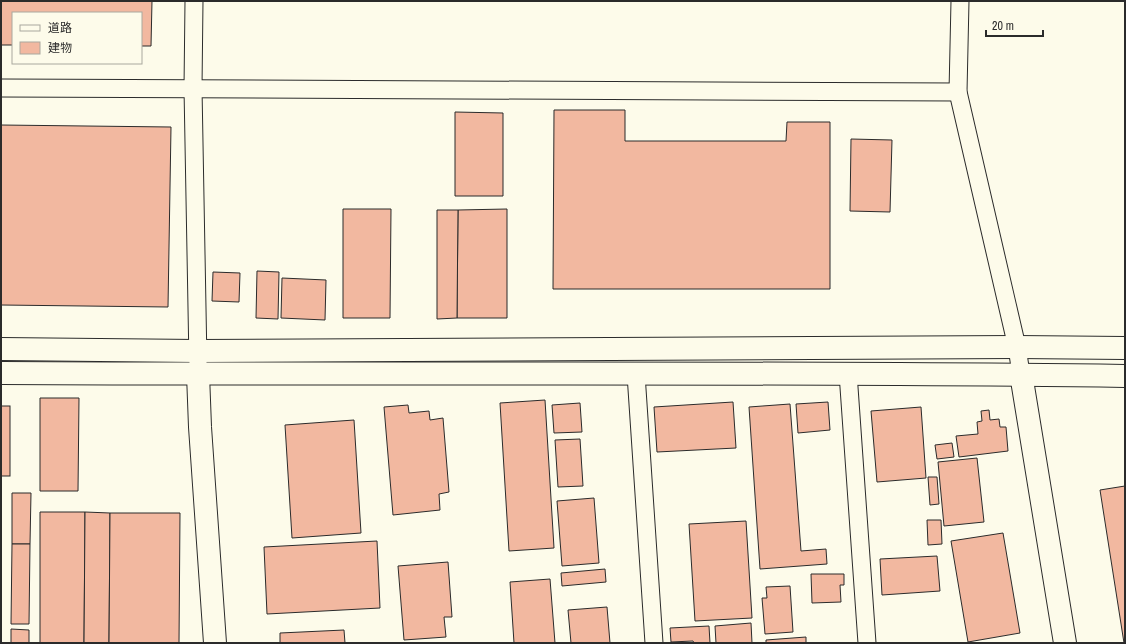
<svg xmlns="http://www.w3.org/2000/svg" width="1126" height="644" font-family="'Archivo Narrow','Noto Sans JP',sans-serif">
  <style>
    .building { fill: #f2b8a0; stroke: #2b2b2b }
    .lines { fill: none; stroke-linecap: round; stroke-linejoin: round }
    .street-casing { stroke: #2b2b2b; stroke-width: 19 }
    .secondary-casing { stroke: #2b2b2b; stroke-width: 24 }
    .street { stroke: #fdfbea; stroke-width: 17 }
    .secondary { stroke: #fdfbea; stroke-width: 22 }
  </style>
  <rect width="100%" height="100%" fill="#fdfbea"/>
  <g class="building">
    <polygon points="1,1 152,1 151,46 141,46 141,13 13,13 13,45 1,45"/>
    <polygon points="554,110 625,110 625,141 786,141 787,122 830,122 830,289 553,289"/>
    <polygon points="455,112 503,113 503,196 455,196"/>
    <polygon points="1,125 171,127 168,307 1,305"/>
    <polygon points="851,139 892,140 890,212 850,211"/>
    <polygon points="343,209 391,209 390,318 343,318"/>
    <polygon points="507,209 507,318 457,318 458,210"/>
    <polygon points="437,210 458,210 457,318 437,319"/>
    <polygon points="257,271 279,272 278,319 256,318"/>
    <polygon points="213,272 240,273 239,302 212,301"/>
    <polygon points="282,278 326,280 325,320 281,318"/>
    <polygon points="40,398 79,398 78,491 40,491"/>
    <polygon points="545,400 554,548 509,551 500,403"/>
    <polygon points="733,402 736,448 657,452 654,407"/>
    <polygon points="828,402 830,430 798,433 796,404"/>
    <polygon points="580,403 582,432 554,433 552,405"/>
    <polygon points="790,404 801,551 826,549 827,564 760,569 749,407"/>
    <polygon points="408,405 409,413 429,411 430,420 443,418 449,492 439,494 440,510 393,515 384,407"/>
    <rect x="1" y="406" width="9" height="70"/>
    <polygon points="921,407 926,478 877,482 871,411"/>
    <polygon points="989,410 990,420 999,419 1000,427 1006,427 1008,451 959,457 956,436 978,434 977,422 982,421 981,411"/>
    <polygon points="354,420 361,533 292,538 285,425"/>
    <polygon points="580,439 583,486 558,487 555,440"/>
    <polygon points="952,443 954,457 937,459 935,445"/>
    <polygon points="977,458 984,522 944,526 938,462"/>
    <polygon points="928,477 937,477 939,504 930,505"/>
    <polygon points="1125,486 1125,643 1124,643 1100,490"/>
    <polygon points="12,493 31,493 30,544 12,544"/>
    <polygon points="594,498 599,563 562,566 557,501"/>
    <polygon points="40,512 85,512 84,643 40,643"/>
    <polygon points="85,512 110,513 109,643 84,643"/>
    <polygon points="110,513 180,513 179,643 109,643"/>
    <polygon points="927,520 941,520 942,544 928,545"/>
    <polygon points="746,521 752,618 695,621 689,524"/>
    <polygon points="1003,533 1020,633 968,642 951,541"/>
    <polygon points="377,541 380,608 267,614 264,547"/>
    <polygon points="12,544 30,544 29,624 11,624"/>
    <polygon points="937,556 940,591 882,595 880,559"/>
    <polygon points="448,562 452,617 444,617 446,637 404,640 398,566"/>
    <polygon points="605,569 606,582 562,586 561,573"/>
    <polygon points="811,574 844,574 844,585 840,585 841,602 812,603"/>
    <polygon points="550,579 555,643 514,643 510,582"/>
    <polygon points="790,586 793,632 765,634 762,598 767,598 766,587"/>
    <polygon points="607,607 610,643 571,643 568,610"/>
    <polygon points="751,623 752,643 716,643 715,626"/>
    <polygon points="709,626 710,643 694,643 693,641 671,642 670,628"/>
    <polygon points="11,629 29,630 29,643 11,643"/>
    <polygon points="344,630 345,643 280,643 280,633"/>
    <polygon points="806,637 806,643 766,643 766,640"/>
  </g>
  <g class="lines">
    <defs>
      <g id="street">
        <polyline points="194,1 193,88 198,363"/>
        <polyline points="960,1 958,92 1017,347 1021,374"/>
        <polyline points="1,88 958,92"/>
        <polyline points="848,373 867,643"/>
        <polyline points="636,374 654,643"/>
      </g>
      <g id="secondary">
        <polyline points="1,349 197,351 1017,347 1125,348"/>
        <path d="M1,373C376,375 750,371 1125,376"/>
        <polyline points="198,374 200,427 215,643"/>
        <polyline points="1021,374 1065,643"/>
      </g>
    </defs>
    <use href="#street" class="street-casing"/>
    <use href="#secondary" class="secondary-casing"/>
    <use href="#street" class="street"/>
    <use href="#secondary" class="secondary"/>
  </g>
  <rect width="1126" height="644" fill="none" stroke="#2b2b2b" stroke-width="4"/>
  <rect x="12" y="12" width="130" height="52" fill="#fdfbea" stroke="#a9a89e"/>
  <rect x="20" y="25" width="20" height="6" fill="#fdfbea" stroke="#a9a89e"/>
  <text x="48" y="32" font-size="12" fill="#2b2b2b">道路</text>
  <rect x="20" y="42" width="20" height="12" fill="#f2b8a0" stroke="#a9a89e"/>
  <text x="48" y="52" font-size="12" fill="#2b2b2b">建物</text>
  <path d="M986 30v6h57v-6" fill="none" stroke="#2b2b2b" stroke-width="2"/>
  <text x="992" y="30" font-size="12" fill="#2b2b2b" stroke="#fdfbea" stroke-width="3" paint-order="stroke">20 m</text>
</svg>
